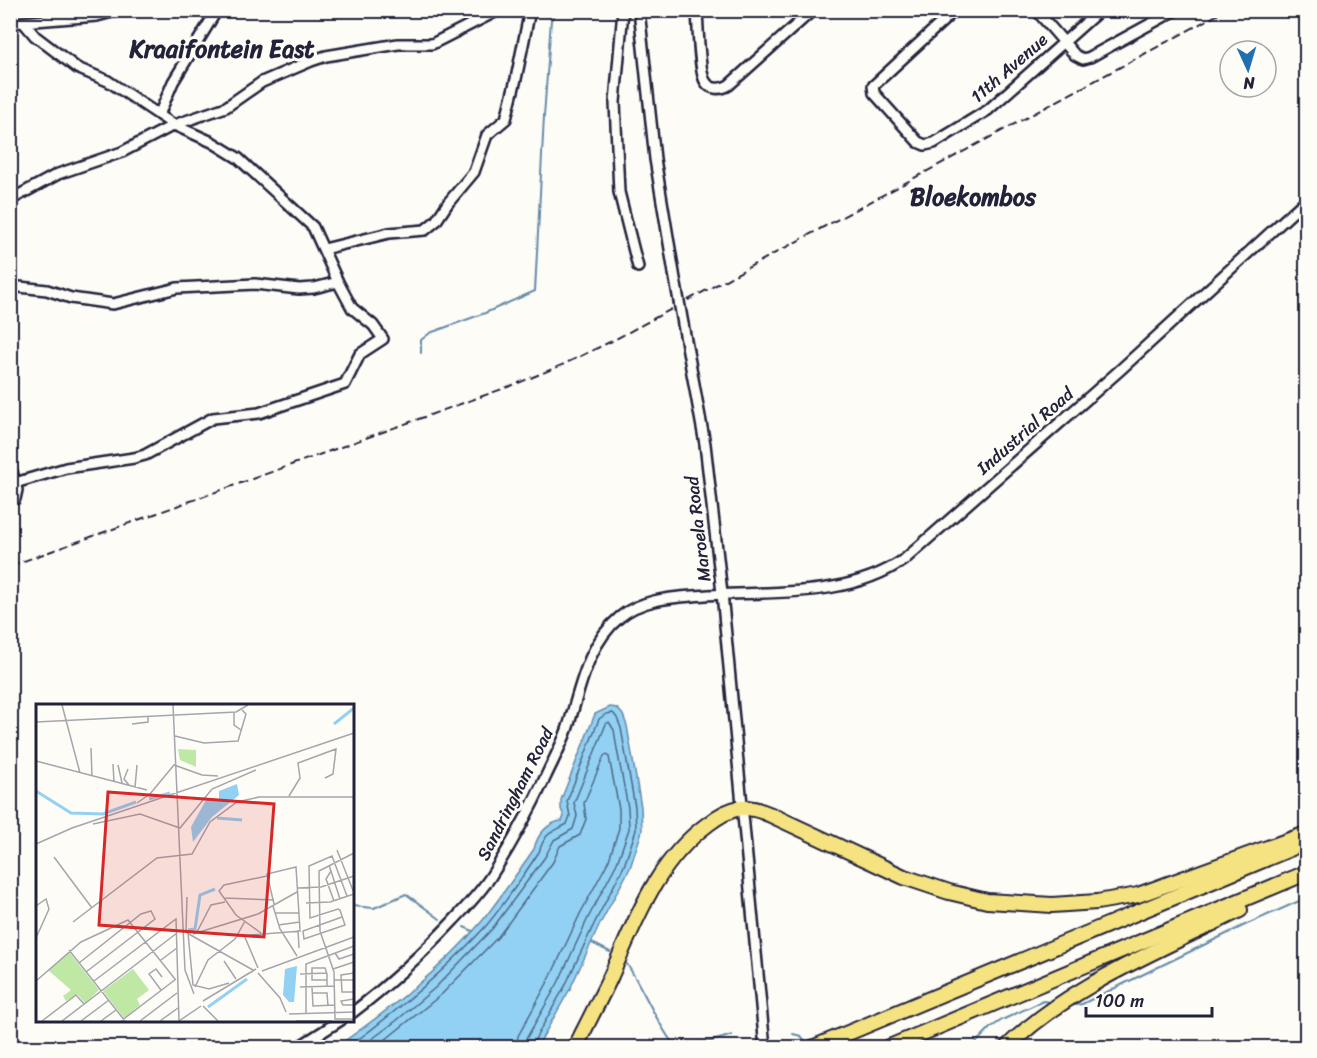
<svg xmlns="http://www.w3.org/2000/svg" width="1317" height="1058" font-family="Sriracha,sans-serif">
  <style>
    .water { fill: #92d1f3; stroke: #658ba9; stroke-width: 1.5 }
    .lines { fill: none; stroke-linecap: round; stroke-linejoin: round }
    .shore { stroke: #4f6885; stroke-width: 1.5 }
    .stream { stroke: #658ba9; stroke-width: 2 }
    .minor-casing { stroke: #22223b; stroke-width: 14 }
    .highway-casing { stroke: #22223b; stroke-width: 18 }
    .minor { stroke: #fdfcf7; stroke-width: 9 }
    .highway { stroke: #f5e382; stroke-width: 14 }
    .rail { stroke: #22223b; stroke-width: 2; stroke-dasharray: 9 4.5; stroke-linecap: butt }
    .minor-bridge-casing { stroke: #22223b; stroke-width: 14; stroke-linecap: butt }
    .minor-bridge { stroke: #fdfcf7; stroke-width: 9 }
    .labels { text-anchor: middle; stroke-width: 6; stroke-linejoin: round; paint-order: stroke }
    .street-label { font-size: 18px; fill: #22223b; stroke: #fdfcf7 }
    .district-label { font-size: 24px; font-weight: bold; fill: #22223b; stroke: #fdfcf7 }
    .inset-river { fill: none; stroke: #92d1f3; stroke-width: 3 }
    .inset-road { fill: none; stroke: #a5a5ac; stroke-width: 1.5 }
    .view { fill: #d62828; fill-opacity: 0.15; stroke: #d62828; stroke-width: 3 }
    .inset-edge { fill: none; stroke: #22223b; stroke-width: 3 }
  </style>
  <rect width="100%" height="100%" fill="#fdfcf7"/>
  <filter id="ink" filterUnits="userSpaceOnUse"><feTurbulence type="fractalNoise" baseFrequency=".0167" numOctaves="2"/><feDisplacementMap in="SourceGraphic" scale="12" xChannelSelector="R" yChannelSelector="G"/><feConvolveMatrix kernelMatrix="1 2 1 2 8 2 1 2 1" color-interpolation-filters="sRGB"/></filter>
  <g filter="url(#ink)">
    <path class="water" d="M610,707L617,708L623,715L627,726L641,807L642,831L630,868L600,924L570,989L537,1047H336C389,1010 441,970 483,920C501,897 518,872 534,849C537,835 548,822 562,821L564,816L561,809V800L595,714Z"/>
    <g class="lines">
      <g class="shore">
        <path d="M347,1048C397,1011 443,973 485,927C505,904 522,877 539,852C546,831 550,834 567,824L570,816L567,801L599,719L606,714L613,713L617,718L621,728L635,807L636,830L624,866L595,922L565,986L533,1043L532,1048"/>
        <polyline points="360,1048 396,1021 436,987 492,929 545,857 554,840 573,829 577,816 574,803 606,724 609,722 614,730 617,749 628,808 629,829 617,863 588,918 558,983 526,1039 525,1048"/>
        <polyline points="375,1048 442,994 498,937 553,862 560,846 580,835 586,819 584,803 604,756 607,754 609,757 619,809 619,828 609,860 580,914 550,978 518,1036 516,1048"/>
      </g>
      <g class="stream">
        <polyline points="421,353 421,340 430,333 485,313 535,291 544,116 551,20 555,13 566,10"/>
        <polyline points="352,906 374,908 406,894 440,919"/>
        <polyline points="464,927 473,931"/>
        <polyline points="592,943 610,952"/>
        <path d="M627,964C643,989 654,1017 671,1041C695,1045 709,1043 732,1035"/>
        <polyline points="1069,1006 1082,1004 1245,925 1306,898"/>
        <polyline points="793,1034 801,1036 806,1042"/>
        <polyline points="971,1048 990,1028 1002,1020 1043,1001 1050,1002"/>
      </g>
      <defs>
        <g id="minor">
          <polyline points="623,10 615,102 619,192 638,267"/>
          <polyline points="639,10 655,159 674,273"/>
          <path d="M697,10C698,25 699,71 705,81C710,90 721,90 729,85L813,10"/>
          <polyline points="955,10 873,86 874,93 918,142 925,145 934,143 988,110 1100,10"/>
          <polyline points="1036,10 1075,55 1083,59 1090,57 1176,10"/>
          <polyline points="10,23 97,16 120,10"/>
          <polyline points="159,115 173,82 217,10"/>
          <polyline points="10,200 58,174 122,152 174,125 226,107 262,82 311,61 326,56 398,44 432,44 499,10"/>
          <polyline points="324,249 389,233 425,230 436,221 448,203 474,172 487,135 506,119 516,79 530,10"/>
          <polyline points="10,286 47,290 71,298 113,304 177,288 255,284 299,289 314,288 338,282"/>
          <polyline points="683,324 705,444 722,593 765,1048"/>
          <polyline points="10,464 17,490 15,499 10,501"/>
          <polyline points="15,483 66,468 134,458 145,455 213,418 259,413 345,384 360,354 383,339 373,325 352,308 338,282 313,227 238,158 212,142 174,125 108,81 77,68 35,36 24,23"/>
          <path d="M352,1013C389,985 422,954 453,921C466,907 481,892 491,876C512,844 530,810 546,776C553,761 561,746 567,730C580,691 586,645 620,617C640,600 668,598 693,596C763,590 845,601 905,559L1120,370L1306,200"/>
          <polyline points="297,1048 341,1020"/>
        </g>
        <g id="highway">
          <path d="M575,1048C587,1024 599,1001 610,978C636,920 655,863 708,824C717,817 728,810 740,808C750,807 762,811 771,815L904,877L949,892L987,901L1052,905L1097,902L1138,895L1306,834"/>
          <polyline points="812,1048 1292,848"/>
          <polyline points="887,1048 1306,873"/>
          <path d="M1006,1048C1068,986 1162,949 1240,910"/>
        </g>
      </defs>
      <use href="#minor" class="minor-casing"/>
      <use href="#highway" class="highway-casing"/>
      <use href="#minor" class="minor"/>
      <use href="#highway" class="highway"/>
      <polyline class="rail" points="10,566 516,384 562,365 614,340 1226,10"/>
      <defs>
        <polyline id="minor-bridge" points="674,273 683,324"/>
      </defs>
      <use href="#minor-bridge" class="minor-bridge-casing"/>
      <use href="#minor-bridge" class="minor-bridge"/>
    </g>
  </g>
  <g class="labels">
    <g class="street-label">
      <text transform="translate(1009 68) rotate(-41)" y="6">11th Avenue</text>
      <text transform="translate(1025 431) rotate(-41)" y="6">Industrial Road</text>
      <text transform="translate(698 529) rotate(-97)" y="6">Maroela Road</text>
      <text transform="translate(515 794) rotate(-63)" y="6">Sandringham Road</text>
    </g>
    <g class="district-label">
      <text x="222" y="57">Kraaifontein East</text>
      <text x="973" y="205">Bloekombos</text>
    </g>
  </g>
  <g transform="translate(36 704)">
    <rect width="318" height="318" fill="#fdfcf7"/>
    <path d="M142,45L160,46V63L144,56ZM33,248L63,286L49,299L41,290L30,297L27,292L35,286L12,266ZM97,265L113,286L101,295L104,301L88,314L67,287Z" fill="#bee8a4"/>
    <path d="M201,80L203,91L176,113L157,138L155,123L170,96L183,95V87ZM261,262L258,298H253L247,291L249,265Z" fill="#92d1f3"/>
    <path class="inset-river" d="M298,20L318,4M0,87L35,109L67,110L100,98M113,95L134,89M181,114L206,116M152,226L159,225L164,191L179,185M172,303L211,275"/>
    <path class="inset-road" d="M26,1L44,69M137,1L149,266L158,290M198,8V21L205,26M0,18L200,8L212,1M96,20L112,18V13M139,32L168,39L202,37L210,10L206,6M55,44L56,72M0,57L111,86M77,60L78,78M82,61L86,79M92,65L88,75L93,81M99,83L101,61M253,92L264,74L262,59L300,45L297,70L289,74M101,99L114,90L138,61L166,71L182,72M57,120L104,110L144,124L176,85L220,66M0,140L36,124L318,29M301,146L318,189M318,149L283,167L284,227L298,268L299,315H318M18,153L56,204M293,161L304,195M295,167L290,175L298,197M262,184L285,183L318,172M188,194L238,196M270,199L294,198L318,190M238,200L231,170L260,163L264,226M0,202L10,195L13,205L0,234M237,202L244,225L261,252M239,209H263M306,213L267,227L268,235L309,221L304,206L302,205L274,214L273,162L296,152L311,192M37,218L121,154L156,150L174,118L201,98L223,93H318M242,221L264,218M262,226L263,244M150,227L151,193M161,228L175,201L189,198M151,229L217,266M152,229L157,281L173,285L193,279M225,229L200,211L183,187L188,181L231,172M157,230L222,210L261,188M208,231L222,264M201,232L265,227M33,246L89,317M299,249L303,255L318,250M125,256L141,244M188,257L200,275M43,259L105,210L115,207L119,215L50,268M297,265L318,258M226,267L318,233M222,269L244,294L250,308M318,269L305,271L306,288H318M264,270L291,269M291,276H276V264H289L291,270V282M298,276H318M0,277L45,238L92,216L139,275M58,277L140,215L143,317M159,283L172,256L199,235L209,217M264,283L298,282M276,283L277,302L299,301M125,286L113,270L120,265L126,273M276,289H291L292,302M318,295L305,297L307,301H318M167,297L220,265M167,302L182,317M270,309V260L318,242M253,310L318,308M6,317L40,291L48,300M26,317L141,229M45,317L73,296M65,317L80,306M85,317L140,275M104,317L141,289M124,317L142,304M143,317L165,302M260,317H296"/>
    <path class="view" d="M72,88L238,100L228,233L63,221Z"/>
    <rect width="318" height="318" class="inset-edge"/>
  </g>
  <rect width="1317" height="1058" fill="none" stroke="#fdfcf7" stroke-width="36"/>
  <rect x="18" y="18" width="1281" height="1022" fill="none" stroke="#22223b" stroke-width="2" filter="url(#ink)"/>
  <g transform="translate(1248 69) rotate(176)"><circle r="28" fill="#fdfcf7" stroke="#a5a5ac" stroke-width="1.5"/>
  <path d="M0-4.5L10 22L0 15L-10 22Z" fill="#1f6fb2"/>
  <text y="-9" font-size="16" font-weight="bold" text-anchor="middle" fill="#22223b">N</text>
  </g>
  <path d="M1086 1007v9h126v-9" fill="none" stroke="#22223b" stroke-width="3"/>
  <text x="1095" y="1007" font-size="18" fill="#22223b" stroke="#fdfcf7" stroke-width="4.5" paint-order="stroke">100 m</text>
</svg>
